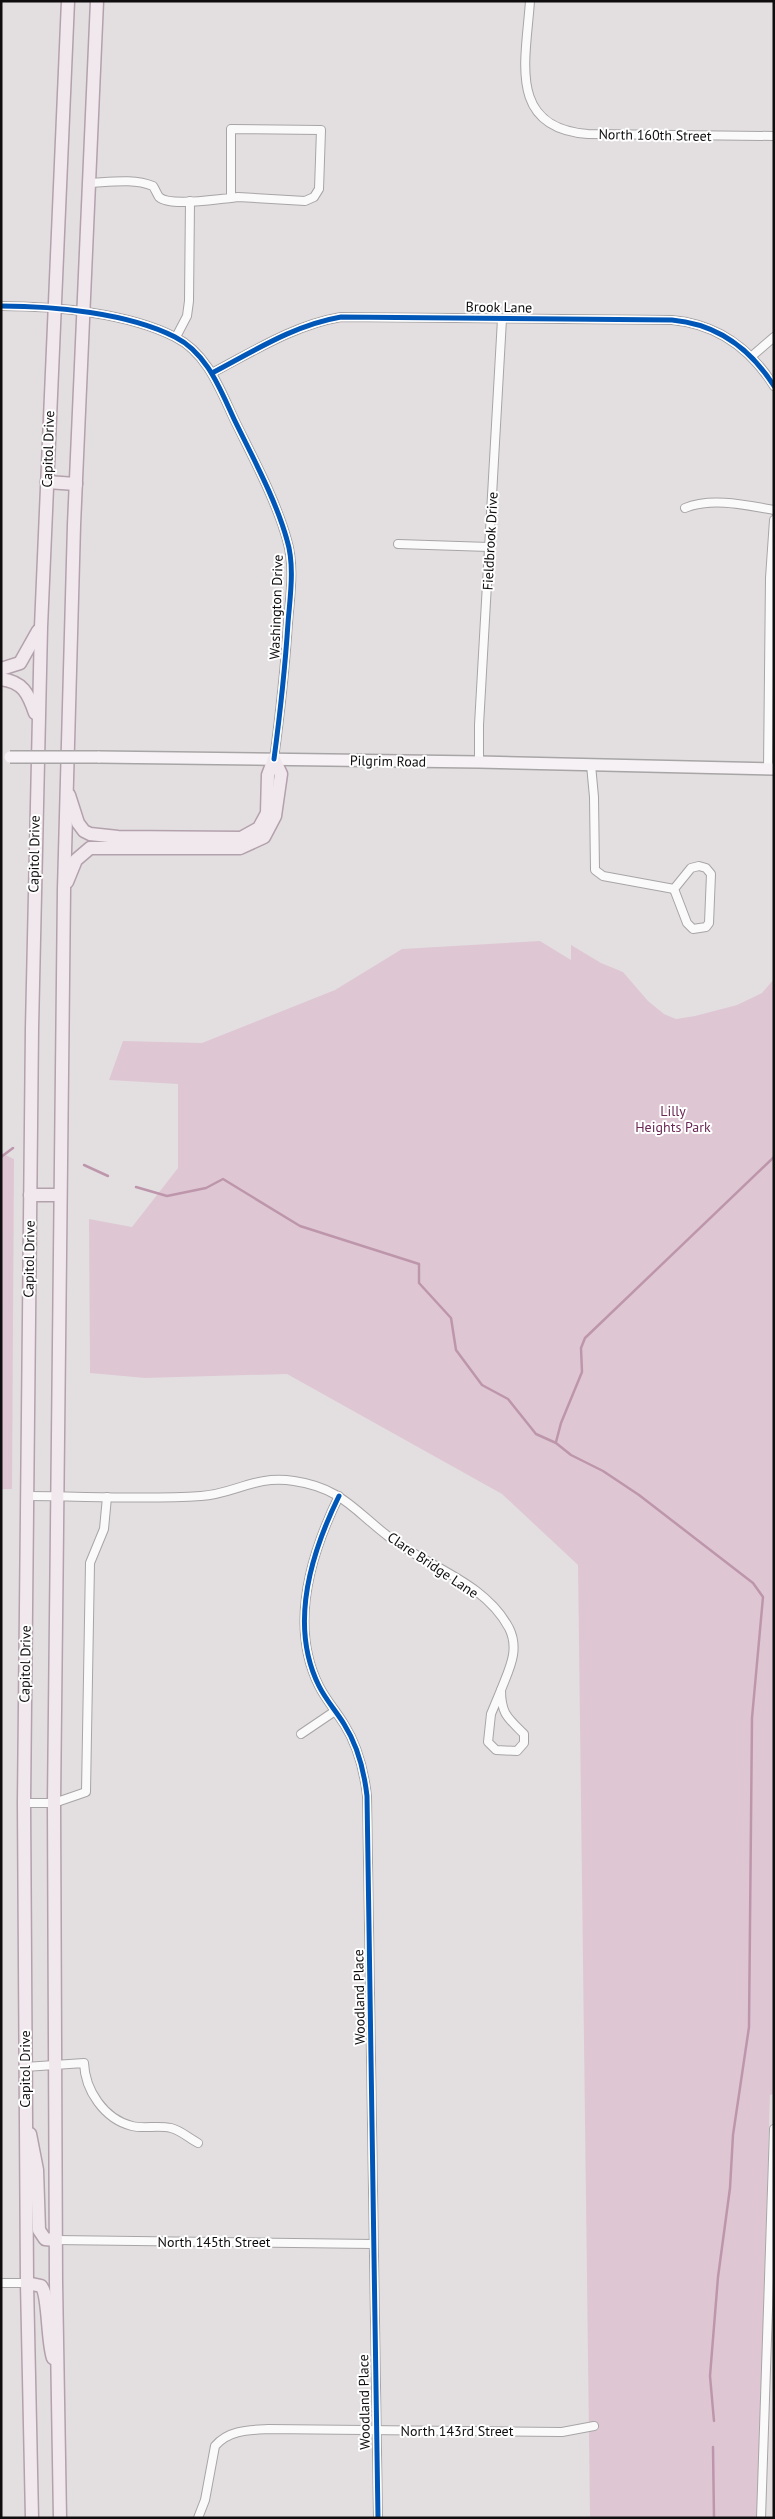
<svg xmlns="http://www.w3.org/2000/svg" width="775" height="2519" font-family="'PT Sans',sans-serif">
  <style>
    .green { fill: #dec7d3 }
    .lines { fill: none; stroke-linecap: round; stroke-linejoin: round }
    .stream { stroke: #be96ac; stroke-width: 2.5 }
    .street-casing { stroke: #a8a5a6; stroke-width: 10 }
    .secondary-casing { stroke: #a8a5a6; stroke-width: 14 }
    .primary-casing { stroke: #b3a1ac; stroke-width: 15 }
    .street { stroke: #fbfafa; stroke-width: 8 }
    .secondary { stroke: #f6f1f4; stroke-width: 11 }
    .primary { stroke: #f1e8ed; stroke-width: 12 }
    .secondary-bridge-casing { stroke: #a8a5a6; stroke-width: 14; stroke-linecap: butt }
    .secondary-bridge { stroke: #f6f1f4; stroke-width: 11 }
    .cycleway-casing { stroke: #fff; stroke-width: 8 }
    .cycleway { stroke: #0057b8; stroke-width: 5 }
    .labels { text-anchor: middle; stroke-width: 4; stroke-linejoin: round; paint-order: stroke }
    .street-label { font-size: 14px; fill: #0f0d0e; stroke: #fff }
    .park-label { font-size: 14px; fill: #6c2854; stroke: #fff }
  </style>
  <rect width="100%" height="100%" fill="#e3dfe1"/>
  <g class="green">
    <polygon points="540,941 571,960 571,945 601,963 623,972 648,1001 664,1014 676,1019 695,1016 737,1005 762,993 774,979 774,2094 770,2095 757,2518 590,2518 578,1565 502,1494 287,1374 145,1378 90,1373 89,1219 132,1227 178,1168 178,1084 109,1080 123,1041 202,1043 335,990 402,949"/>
    <polygon points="1,1153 14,1159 12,1489 1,1489"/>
  </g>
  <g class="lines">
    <g class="stream">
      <polyline points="1,1157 13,1148"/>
      <polyline points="84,1165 108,1176"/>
      <polyline points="136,1187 167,1196 206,1188 223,1179 300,1226 419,1264 419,1283 451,1318 456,1350 482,1385 508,1399 536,1434 556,1443 571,1455 603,1471 639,1495 753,1583 763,1597 752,1718 749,2027 733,2135 730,2188 718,2277 710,2376 714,2421"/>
      <polyline points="556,1442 561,1423 582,1372 581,1348 585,1338 774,1157"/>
      <polyline points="713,2447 714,2518"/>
    </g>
    <defs>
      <g id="street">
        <path d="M530,1C526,60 507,128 588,134L774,136"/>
        <path d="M89,183C110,182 134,178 153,186C155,189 157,194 159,197C170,207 216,199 231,198L238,197L305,201L314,197L319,189L321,130L231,129V198"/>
        <path d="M1,306C54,306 128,313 175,337C207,353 220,389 234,419C252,456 276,500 287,540C295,566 290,597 288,623C285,669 280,714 274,759"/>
        <polyline points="176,337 187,316 189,301 190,201"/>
        <polyline points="752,356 774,337"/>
        <path d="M212,373C254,351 294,325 341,317L672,320C716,324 750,348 774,386"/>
        <path d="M685,508C711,497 746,505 774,510"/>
        <polyline points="398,544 489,547"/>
        <polyline points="479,762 479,725 502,319"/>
        <polyline points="591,765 594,797 595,870 603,876 674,889"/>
        <polyline points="768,769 770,578 774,520"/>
        <polygon points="699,866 706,868 711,874 709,923 706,927 693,929 687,923 674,889 691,868"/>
        <path d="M27,1496C85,1496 144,1500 201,1496C235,1494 254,1475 294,1481C343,1488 356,1513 393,1540C431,1568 485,1583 509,1628C520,1650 509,1669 501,1690"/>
        <path d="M339,1496C311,1553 289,1626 319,1686C326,1700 336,1711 344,1724C358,1746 364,1770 367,1796L378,2518"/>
        <path d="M501,1690C501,1714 508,1718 524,1734V1743L517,1751L496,1750L488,1742L491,1714Z"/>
        <polyline points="301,1734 335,1711"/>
        <polyline points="24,1803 54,1803 86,1792 90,1563 104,1529 107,1497"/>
        <path d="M25,2067L84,2063C85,2090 104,2119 132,2126C144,2129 158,2125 171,2128C180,2130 189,2138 198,2143"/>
        <polyline points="55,2240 373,2244"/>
        <polyline points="1,2283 27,2283"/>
        <path d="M198,2518L205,2500L215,2446C228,2430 249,2430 268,2429L562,2432L594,2426"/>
        <polyline points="761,2518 774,2129"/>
      </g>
      <polyline id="secondary" points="98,757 479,762 774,769"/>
      <g id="primary">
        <polyline points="47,482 76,484"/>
        <polyline points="1,669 20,663 38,631"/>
        <path d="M1,679C23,682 28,693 35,713"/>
        <polyline points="69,795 78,823 84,831 90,834 118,837 241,838 259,828 267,813 268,775 274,759"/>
        <polyline points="67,882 76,860 90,848 240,848 264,837 275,816 281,774 274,759"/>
        <polyline points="30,1195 60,1195"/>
        <polyline points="30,2134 37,2170 39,2230 45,2239 55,2240"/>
        <path d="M27,2283L41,2286C49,2294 47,2341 53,2358"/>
        <polyline points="32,2518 27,2283 24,1803 32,1028 41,627 68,1"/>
        <polyline points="60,2518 56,2282 54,1803 64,889 74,525 97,1"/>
      </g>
    </defs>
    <use href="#street" class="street-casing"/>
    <use href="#secondary" class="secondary-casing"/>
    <use href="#primary" class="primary-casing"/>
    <use href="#street" class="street"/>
    <use href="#secondary" class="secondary"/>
    <use href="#primary" class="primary"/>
    <defs>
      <polyline id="secondary-bridge" points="10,757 98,757"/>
    </defs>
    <use href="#secondary-bridge" class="secondary-bridge-casing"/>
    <use href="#secondary-bridge" class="secondary-bridge"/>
    <defs>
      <g id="cycleway">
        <path d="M1,306C54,306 128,313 175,337C207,353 220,389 234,419C252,456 276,500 287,540C295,566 290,597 288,623C285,669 280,714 274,759"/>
        <path d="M212,373C254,351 294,325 341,317L672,320C716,324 750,348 774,386"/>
        <path d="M339,1496C311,1553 289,1626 319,1686C326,1700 336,1711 344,1724C358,1746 364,1770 367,1796L378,2518"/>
      </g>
    </defs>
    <use href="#cycleway" class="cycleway-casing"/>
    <use href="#cycleway" class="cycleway"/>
  </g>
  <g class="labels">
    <g class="street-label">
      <text transform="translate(655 135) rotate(1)" y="5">North 160th Street</text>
      <text transform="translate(499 307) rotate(1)" y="5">Brook Lane</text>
      <text transform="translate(48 449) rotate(-88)" y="5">Capitol Drive</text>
      <text transform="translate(490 541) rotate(-87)" y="5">Fieldbrook Drive</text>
      <text transform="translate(276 607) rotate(-88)" y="5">Washington Drive</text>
      <text transform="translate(388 761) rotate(1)" y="5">Pilgrim Road</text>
      <text transform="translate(34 854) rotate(-89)" y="5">Capitol Drive</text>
      <text transform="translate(29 1259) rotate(-89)" y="5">Capitol Drive</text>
      <text transform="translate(433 1565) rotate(34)" y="5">Clare Bridge Lane</text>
      <text transform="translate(25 1664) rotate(-89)" y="5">Capitol Drive</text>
      <text transform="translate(359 1997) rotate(-91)" y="5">Woodland Place</text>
      <text transform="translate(25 2069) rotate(-90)" y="5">Capitol Drive</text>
      <text x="214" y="2247">North 145th Street</text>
      <text transform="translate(364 2402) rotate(-91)" y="5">Woodland Place</text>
      <text x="457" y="2436">North 143rd Street</text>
    </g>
    <g class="park-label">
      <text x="673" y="1116">Lilly<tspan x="673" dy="16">Heights Park</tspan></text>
    </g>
  </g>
  <rect width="775" height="2519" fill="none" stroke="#0f0d0e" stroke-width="5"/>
</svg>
